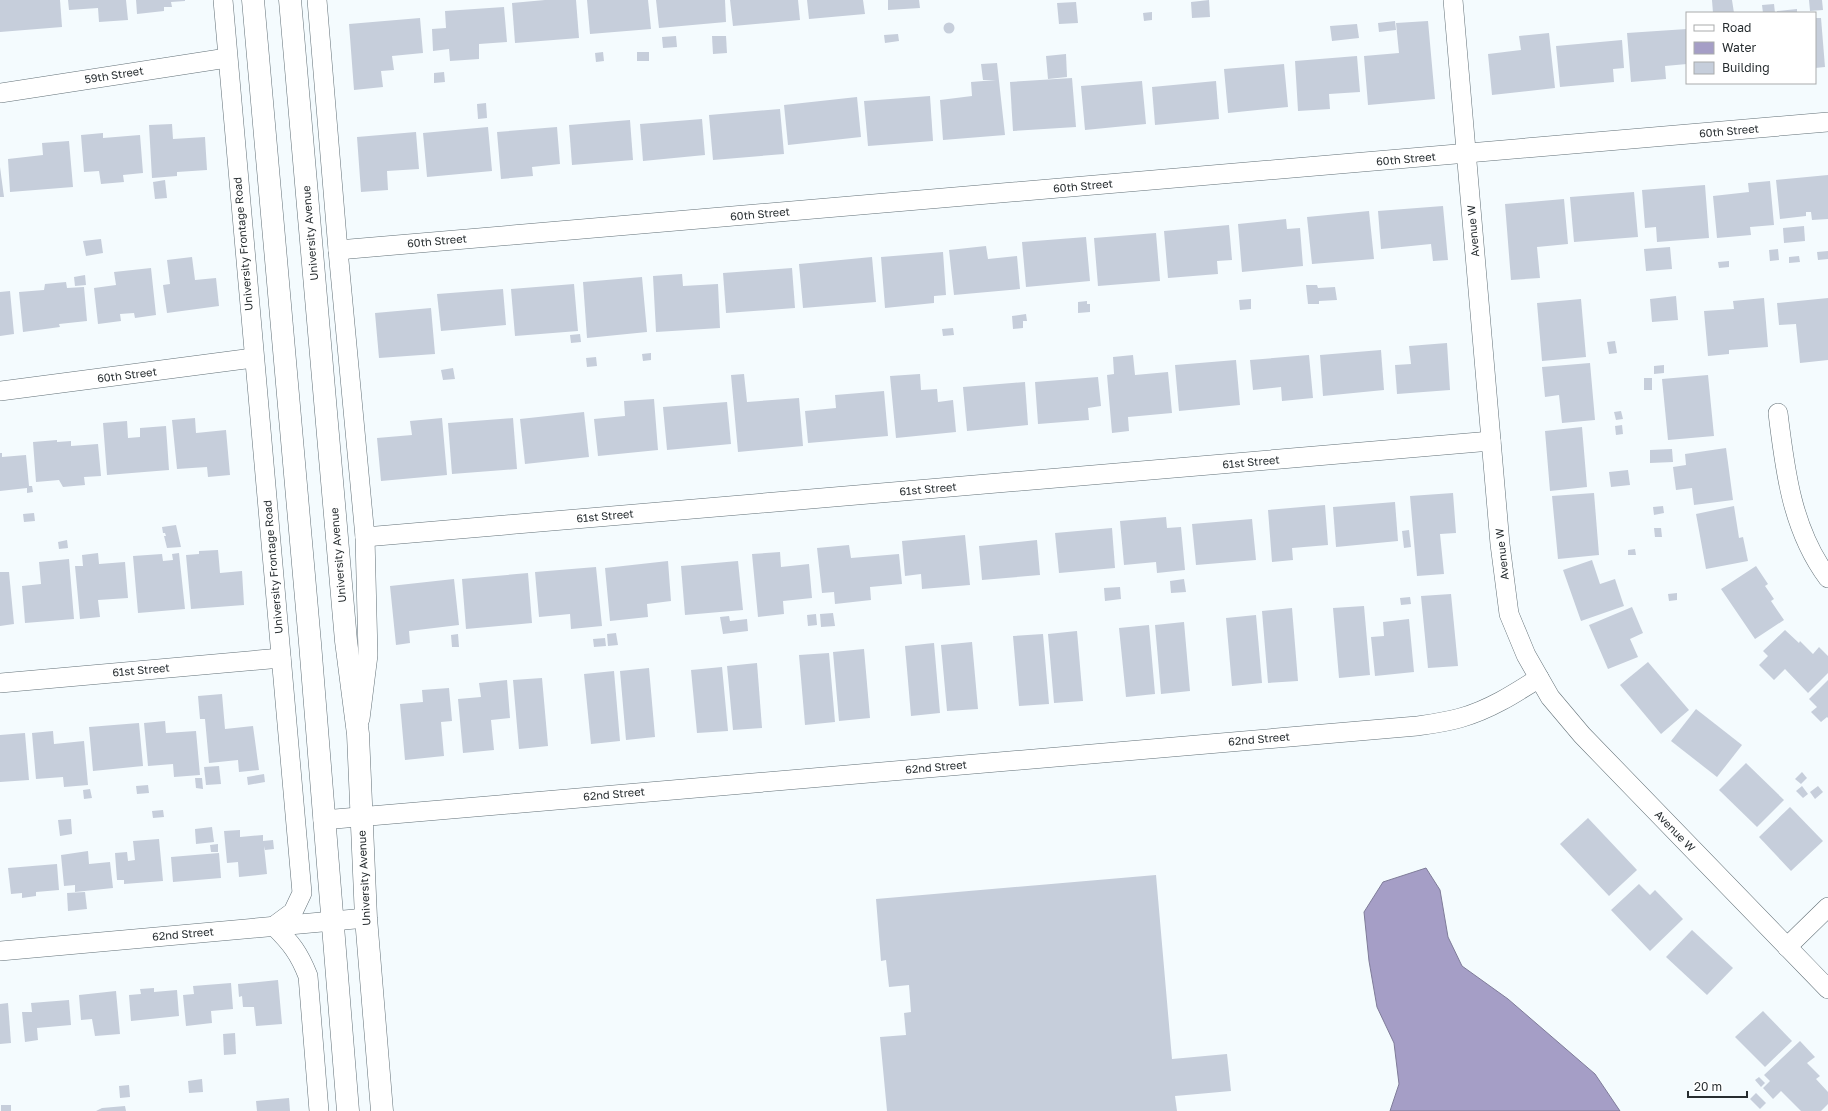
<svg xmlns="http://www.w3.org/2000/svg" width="1828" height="1111" font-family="'Golos Text',sans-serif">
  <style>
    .water { fill: #a59ec6; stroke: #7f7c99 }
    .building { fill: #c6cedb }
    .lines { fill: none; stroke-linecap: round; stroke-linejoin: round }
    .minor-casing { stroke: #627077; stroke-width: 20 }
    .secondary-casing { stroke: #627077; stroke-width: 23 }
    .minor { stroke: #fff; stroke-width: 19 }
    .secondary { stroke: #fff; stroke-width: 22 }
    .labels { text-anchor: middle; stroke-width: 3.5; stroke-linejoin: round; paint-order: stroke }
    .street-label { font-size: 11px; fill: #272d30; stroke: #fff }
  </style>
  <rect width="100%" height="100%" fill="#f4fbfe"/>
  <polygon class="water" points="1426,868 1440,890 1448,937 1462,966 1508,999 1595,1074 1620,1111 1390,1111 1399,1084 1394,1043 1377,1007 1369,961 1364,912 1383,882"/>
  <g class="building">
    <polygon points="0,0 60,0 62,27 0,32"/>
    <polygon points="68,0 126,0 128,20 99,22 98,8 69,10"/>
    <polygon points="136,0 185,0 185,1 171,2 172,7 164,7 164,11 137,14"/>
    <polygon points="545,0 576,0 579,38 515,43 512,3"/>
    <polygon points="587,0 648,0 651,29 590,34"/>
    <polygon points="656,0 725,0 726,22 659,28"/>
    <polygon points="730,0 798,0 800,20 733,26"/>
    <polygon points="807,0 863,0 865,14 809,19"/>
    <polygon points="888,0 919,0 920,8 888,10"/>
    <polygon points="1209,0 1210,17 1192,18 1191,2"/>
    <polygon points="1712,0 1732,0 1734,13 1713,13"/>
    <polygon points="1809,0 1822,0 1823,10 1810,11"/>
    <polygon points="1076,2 1078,23 1059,24 1057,3"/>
    <polygon points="1774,4 1775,13 1763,13 1762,5"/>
    <polygon points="504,7 507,42 479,44 479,59 450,61 449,49 433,51 432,29 446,28 445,11"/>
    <polygon points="1797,9 1797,13 1777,13 1777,11"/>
    <polygon points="1152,12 1152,20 1144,21 1143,13"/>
    <polygon points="420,18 423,53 392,56 394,70 381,71 383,87 354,90 349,24"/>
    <polygon points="1815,18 1821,18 1825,67 1815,68"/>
    <polygon points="1395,21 1396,30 1379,32 1378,23"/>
    <polygon points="1428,21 1435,99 1368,105 1364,56 1399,53 1396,23"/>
    <circle cx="949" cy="28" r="5.5"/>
    <polygon points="1357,24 1359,38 1332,41 1330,26"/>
    <polygon points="1687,29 1687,64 1665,66 1666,79 1631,82 1627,33"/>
    <polygon points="1549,33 1555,88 1492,95 1488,54 1521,50 1519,36"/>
    <polygon points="898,34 899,41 885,43 884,35"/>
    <polygon points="676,36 677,47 663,48 662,37"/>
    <polygon points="712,36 726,36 727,53 713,54"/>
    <polygon points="1622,40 1624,68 1613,69 1614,82 1560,87 1556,46"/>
    <polygon points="603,52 604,61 596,62 595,53"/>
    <rect x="637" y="52" width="12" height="9"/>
    <polygon points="1066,54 1067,77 1048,79 1046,56"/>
    <polygon points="1357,56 1360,92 1329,94 1330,109 1298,111 1295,61"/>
    <polygon points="997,63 1005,135 943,140 940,100 972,96 971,82 996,80 983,80 981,64"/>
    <polygon points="1284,64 1288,107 1228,113 1224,69"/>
    <polygon points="444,72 445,82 434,83 434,73"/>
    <polygon points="1072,78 1076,127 1013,131 1010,82"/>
    <polygon points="1142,81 1146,124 1085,130 1081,86"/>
    <polygon points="1216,81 1219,119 1155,125 1152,87"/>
    <polygon points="930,96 933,141 868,146 864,101"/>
    <polygon points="857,97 861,137 788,145 784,105"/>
    <polygon points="486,103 487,118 478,119 477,104"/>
    <polygon points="780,109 784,154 713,160 709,115"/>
    <polygon points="702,119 705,155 643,161 640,124"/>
    <polygon points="630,120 633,160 572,165 569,125"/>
    <polygon points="172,124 173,139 205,137 207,170 177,172 177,176 152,178 149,125"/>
    <polygon points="488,127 492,171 427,177 423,133"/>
    <polygon points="557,127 560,164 532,167 533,176 501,179 497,132"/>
    <polygon points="416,132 419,169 387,171 388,190 361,192 357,137"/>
    <polygon points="103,133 103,138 140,135 143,173 123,175 124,182 101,184 99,171 84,172 81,135"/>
    <polygon points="69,141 73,187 10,192 8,159 43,155 42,143"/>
    <polygon points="0,167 4,197 0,197"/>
    <polygon points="1828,175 1828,219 1812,220 1811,212 1806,212 1806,216 1780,219 1776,180"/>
    <polygon points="165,180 167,198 155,199 153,182"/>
    <polygon points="1770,181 1774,225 1750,227 1751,235 1717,238 1713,196 1749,192 1748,183"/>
    <polygon points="1705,185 1709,238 1657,242 1656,227 1645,228 1642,190"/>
    <polygon points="1634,192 1638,237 1574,242 1570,197"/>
    <polygon points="1564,199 1568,244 1537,247 1540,278 1511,280 1505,204"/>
    <polygon points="1443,206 1448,260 1433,261 1431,244 1381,249 1378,211"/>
    <polygon points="1369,211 1374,259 1312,264 1307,217"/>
    <polygon points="1286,219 1287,229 1300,228 1303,266 1242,272 1238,224"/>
    <polygon points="1229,225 1232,260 1217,261 1218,274 1168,278 1164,231"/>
    <polygon points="1804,226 1805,241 1784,243 1783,228"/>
    <polygon points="1156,233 1160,281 1098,286 1094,238"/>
    <polygon points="1086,237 1090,281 1026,287 1022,242"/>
    <polygon points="101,239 103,253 86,256 83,241"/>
    <polygon points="986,246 988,259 1017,256 1020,289 954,295 949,250"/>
    <polygon points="1670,247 1672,269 1646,271 1644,249"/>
    <polygon points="1778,249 1779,260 1770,261 1769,250"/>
    <polygon points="1828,251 1828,259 1818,260 1817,252"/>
    <polygon points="943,252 946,295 934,296 934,303 885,308 881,257"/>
    <polygon points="1799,256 1800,262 1789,263 1789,257"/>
    <polygon points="192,257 195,280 216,278 219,306 167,313 163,285 170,284 167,260"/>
    <polygon points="872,257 876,302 803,308 799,264"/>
    <polygon points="1729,261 1729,267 1719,268 1718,262"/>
    <polygon points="151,268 156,315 135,318 134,313 120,314 121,321 98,324 94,288 116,285 114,272"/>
    <polygon points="792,268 795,308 726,313 723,273"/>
    <polygon points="682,274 683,286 718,284 720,328 656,332 653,276"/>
    <polygon points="85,275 86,285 75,286 74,277"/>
    <polygon points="642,277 647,332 587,338 583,282"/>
    <polygon points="66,282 67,288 84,287 87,321 59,324 60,327 23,332 19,292 44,290 45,284"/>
    <polygon points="574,284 578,331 515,336 511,289"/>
    <polygon points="1306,285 1317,285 1318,288 1335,287 1337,300 1319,301 1319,304 1308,304"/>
    <polygon points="503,289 506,325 441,331 437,294"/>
    <polygon points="10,291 14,334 0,336 0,292"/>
    <polygon points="1676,296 1678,320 1652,322 1650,299"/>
    <polygon points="1764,298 1768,347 1729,350 1729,354 1708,356 1704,311 1734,309 1733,301"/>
    <polygon points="1828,298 1828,360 1800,363 1796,324 1779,325 1777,303"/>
    <polygon points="1251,299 1251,309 1240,310 1239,300"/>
    <polygon points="1581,299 1586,357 1542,361 1537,303"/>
    <polygon points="1087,301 1087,304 1090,304 1090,312 1078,313 1078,302"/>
    <polygon points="431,308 435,354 379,358 375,313"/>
    <polygon points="1026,314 1027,321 1023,321 1023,328 1013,329 1012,316"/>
    <polygon points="953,328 954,335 943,336 942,329"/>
    <polygon points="580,334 581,342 571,343 570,335"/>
    <polygon points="1615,341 1617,353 1609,354 1607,342"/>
    <polygon points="1447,343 1450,390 1397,394 1395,365 1411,364 1409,346"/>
    <polygon points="1381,350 1384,390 1323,396 1320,355"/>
    <polygon points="651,353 651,360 643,361 642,354"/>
    <polygon points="1133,355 1135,375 1168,372 1172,413 1128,417 1129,431 1112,433 1107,375 1114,374 1113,357"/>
    <polygon points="1309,355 1313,398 1282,401 1281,387 1253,390 1250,360"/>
    <polygon points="596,357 597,366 587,367 586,358"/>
    <polygon points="1236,360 1240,405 1179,411 1175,365"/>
    <polygon points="1590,363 1595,420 1562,423 1559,395 1545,397 1542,367"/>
    <polygon points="1664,365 1664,373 1654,374 1654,366"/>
    <polygon points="453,368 455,379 443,380 441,370"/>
    <polygon points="744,374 747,402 799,398 803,446 738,452 731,375"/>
    <polygon points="920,374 921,390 937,389 938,402 953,400 956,432 896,438 890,376"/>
    <polygon points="1708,375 1714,436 1668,440 1662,379"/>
    <polygon points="1098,377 1101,406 1088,408 1089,420 1038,424 1035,382"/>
    <rect x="1644" y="378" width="8" height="12"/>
    <polygon points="1025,382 1028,425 967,431 963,387"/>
    <polygon points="884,391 888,436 808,443 805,411 836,408 835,395"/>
    <polygon points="654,399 658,450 598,456 594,419 625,416 624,401"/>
    <polygon points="727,402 731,444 667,450 663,407"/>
    <polygon points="1621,411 1623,419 1616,420 1614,412"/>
    <polygon points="584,412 589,457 525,464 520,419"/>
    <polygon points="195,418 196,433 226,430 230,475 208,477 207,467 177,469 172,420"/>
    <polygon points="442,418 447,475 381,481 377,438 412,435 410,421"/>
    <polygon points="513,418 517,469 452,474 448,423"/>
    <polygon points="127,421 128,438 140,437 140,428 166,426 169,470 107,475 103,423"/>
    <polygon points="1622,425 1623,434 1616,435 1615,426"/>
    <polygon points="1582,427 1587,487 1550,491 1545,431"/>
    <polygon points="57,440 57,442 71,441 71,446 98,444 101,476 84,477 85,485 63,487 59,480 36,482 33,442"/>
    <polygon points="1726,448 1733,500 1694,505 1692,488 1676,490 1673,467 1686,465 1685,454"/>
    <polygon points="1672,449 1673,462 1650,463 1650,450"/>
    <polygon points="0,453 2,453 2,457 26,455 29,486 32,486 33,492 27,493 27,488 0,491"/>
    <polygon points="1628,470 1630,485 1611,487 1609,472"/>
    <polygon points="1453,493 1456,533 1440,534 1444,574 1417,576 1410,496"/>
    <polygon points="1594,493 1599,555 1558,559 1552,496"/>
    <polygon points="1395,502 1398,541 1336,547 1333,507"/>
    <polygon points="1325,505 1328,545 1292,548 1293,560 1272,562 1268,510"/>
    <polygon points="1663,506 1664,513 1654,515 1653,507"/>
    <polygon points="1734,506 1739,538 1743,537 1748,561 1706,569 1696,514"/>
    <polygon points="34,513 35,521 24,522 23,514"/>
    <polygon points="1166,517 1167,528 1181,527 1185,570 1157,573 1156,562 1124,565 1120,521"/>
    <polygon points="1252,519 1256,560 1196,565 1192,524"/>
    <polygon points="176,525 181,547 167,548 164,536 166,536 165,533 163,533 162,527"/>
    <polygon points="1112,528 1115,568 1059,573 1055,533"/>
    <polygon points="1654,528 1661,528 1662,537 1655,537"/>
    <polygon points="1409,530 1411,547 1404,548 1402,531"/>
    <polygon points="965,535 970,585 922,589 921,574 905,576 902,541"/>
    <polygon points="67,540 68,548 59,549 58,542"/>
    <polygon points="1037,540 1040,575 982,580 979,546"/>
    <polygon points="849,545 851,558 899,554 902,584 870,587 871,600 835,604 834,592 822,593 817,548"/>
    <polygon points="1635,549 1636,555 1628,555 1628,550"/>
    <polygon points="218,550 220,573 242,571 244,605 191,609 186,555 199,554 199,551"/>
    <polygon points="780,552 781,567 809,564 812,598 783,601 784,614 758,617 752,554"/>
    <polygon points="98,553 99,564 125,562 128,598 98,600 100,617 80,619 75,566 83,566 82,555"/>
    <polygon points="179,553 185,609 138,613 133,556 162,554 163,561 173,560 172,554"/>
    <polygon points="69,559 74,619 25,623 22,586 41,584 39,562"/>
    <polygon points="1592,560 1600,584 1615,579 1624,606 1581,621 1563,570"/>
    <polygon points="668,561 671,601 647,604 648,617 610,621 605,568"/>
    <polygon points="738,561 743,610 685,615 681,566"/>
    <polygon points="1756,566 1768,584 1765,586 1774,599 1771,601 1784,620 1755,639 1721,589"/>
    <polygon points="596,567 602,626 571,629 570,614 539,617 535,572"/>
    <polygon points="0,572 9,572 14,624 0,626"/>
    <polygon points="528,573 532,623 466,629 462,579"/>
    <polygon points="454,579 459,625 409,631 410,643 396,645 390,586"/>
    <polygon points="1184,579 1186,592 1171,593 1170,581"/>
    <polygon points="1120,587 1121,599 1105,601 1104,588"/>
    <polygon points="1677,593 1677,600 1669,601 1668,594"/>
    <polygon points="1451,594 1458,666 1428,668 1421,596"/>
    <polygon points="1410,597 1411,604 1401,605 1400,598"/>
    <polygon points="1364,606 1370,675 1339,678 1333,608"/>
    <polygon points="1632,607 1643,633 1630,639 1638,657 1608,669 1589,625"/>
    <polygon points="1292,608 1298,681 1268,683 1262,611"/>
    <polygon points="833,613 835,626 821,627 820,614"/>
    <polygon points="816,614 817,625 808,626 807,615"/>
    <polygon points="1256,615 1262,683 1232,686 1226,618"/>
    <polygon points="729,616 730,621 747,619 748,631 723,634 720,617"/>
    <polygon points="1409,619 1414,672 1375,676 1371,637 1384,636 1383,622"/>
    <polygon points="1184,622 1190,691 1161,694 1155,625"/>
    <polygon points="1149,625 1155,694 1126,697 1119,628"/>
    <polygon points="1785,630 1799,643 1800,641 1813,654 1819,647 1828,656 1828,673 1808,693 1785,669 1774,680 1759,665 1768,656 1763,651"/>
    <polygon points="1077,631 1083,701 1054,703 1048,634"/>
    <polygon points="616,633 618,645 608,646 607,634"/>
    <polygon points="458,634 459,647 452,647 451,635"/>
    <polygon points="1043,634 1049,704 1019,706 1013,636"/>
    <polygon points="605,638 606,646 594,647 593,639"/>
    <polygon points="972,642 978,709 947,711 941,645"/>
    <polygon points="934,643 940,713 911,716 905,646"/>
    <polygon points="864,649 870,718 839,721 833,652"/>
    <polygon points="829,653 835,722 805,725 799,655"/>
    <polygon points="1648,662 1689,710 1661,734 1620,685"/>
    <polygon points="757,663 762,728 733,730 727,666"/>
    <polygon points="722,667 728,731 697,733 691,670"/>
    <polygon points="649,668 655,737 626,740 620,671"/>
    <polygon points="614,671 620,741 591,744 584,674"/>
    <polygon points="542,678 548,746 519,749 513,680"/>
    <polygon points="507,680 510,718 491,720 494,750 463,753 458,699 481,697 479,683"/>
    <polygon points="1828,680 1828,718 1827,717 1821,722 1811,712 1817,707 1809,699"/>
    <polygon points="449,688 452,721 441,722 444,756 405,760 400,704 423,702 422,690"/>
    <polygon points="222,694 225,729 253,726 259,770 239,772 238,760 209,763 205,719 200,719 198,696"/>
    <polygon points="1696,709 1742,745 1717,777 1671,741"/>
    <polygon points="165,721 166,733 196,731 200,775 174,777 173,764 148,766 144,723"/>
    <polygon points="139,723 143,766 93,771 89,727"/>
    <polygon points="53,731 54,744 84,741 88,785 64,787 63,777 36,779 32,733"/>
    <polygon points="25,733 29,780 0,782 0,735"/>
    <polygon points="1746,763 1784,800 1757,827 1719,790"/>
    <polygon points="219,766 221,784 206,785 204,767"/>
    <polygon points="1802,772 1807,778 1801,784 1795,779"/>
    <polygon points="264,774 265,782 248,785 247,777"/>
    <polygon points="195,778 202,778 203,789 196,788"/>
    <polygon points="148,785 149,793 137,794 136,786"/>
    <polygon points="1802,786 1808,794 1803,798 1796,791"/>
    <polygon points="1818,786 1823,792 1815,799 1810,792"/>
    <polygon points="90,789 92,798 84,799 83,790"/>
    <polygon points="1790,807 1823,841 1791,871 1759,837"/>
    <polygon points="163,810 164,817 153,818 152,811"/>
    <polygon points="1588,818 1637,870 1609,896 1560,844"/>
    <polygon points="71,819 72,834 60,836 58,820"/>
    <polygon points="212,827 214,842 196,844 195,829"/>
    <polygon points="240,830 240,837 263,835 263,841 273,840 274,849 265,850 264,846 267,874 239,877 238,862 227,863 224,831"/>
    <polygon points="159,839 163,881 124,884 124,880 117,880 115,853 127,852 128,861 135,860 133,841"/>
    <polygon points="218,844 218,852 211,852 210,845"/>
    <polygon points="88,851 89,864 110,862 113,888 75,892 75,885 64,886 61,855"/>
    <polygon points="219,853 221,878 173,882 171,857"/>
    <polygon points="57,864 59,890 36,892 36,896 22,898 22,893 11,894 8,868"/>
    <polygon points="1156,875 1172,1059 1227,1054 1231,1091 1175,1096 1177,1111 887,1111 880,1037 906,1035 904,1013 911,1012 909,985 889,987 886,960 881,961 876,899"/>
    <polygon points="1639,884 1650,895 1655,890 1683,919 1650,951 1611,910"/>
    <polygon points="85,892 87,909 68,911 67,893"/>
    <polygon points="1692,930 1733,968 1707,995 1666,957"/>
    <polygon points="278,980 282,1024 256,1026 254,1007 243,1007 242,996 239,997 238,984"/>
    <polygon points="231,983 233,1009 211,1011 212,1023 186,1026 183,995 194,994 193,986"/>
    <polygon points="154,988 154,992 177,990 179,1016 131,1021 129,995 141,994 140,989"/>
    <polygon points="116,991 120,1034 95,1036 92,1019 81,1020 79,995"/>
    <polygon points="69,1000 71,1025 37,1028 38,1040 25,1042 22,1012 32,1012 31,1003"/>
    <polygon points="8,1003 11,1043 0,1044 0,1004"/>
    <polygon points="1763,1011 1792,1041 1765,1067 1735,1037"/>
    <polygon points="235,1033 236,1054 224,1055 223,1034"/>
    <polygon points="1800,1041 1815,1057 1807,1063 1820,1076 1816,1079 1828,1092 1828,1104 1821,1111 1801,1111 1781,1091 1773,1099 1763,1088 1770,1081 1764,1075"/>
    <polygon points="1759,1077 1765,1083 1761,1087 1755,1080"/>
    <polygon points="202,1079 203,1092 189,1093 188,1081"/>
    <polygon points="129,1085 130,1097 120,1098 119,1086"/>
    <polygon points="1756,1093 1766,1103 1760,1109 1750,1099"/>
    <polygon points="289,1098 290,1111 257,1111 256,1101"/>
    <rect x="1" y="1105" width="10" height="6"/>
    <polygon points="125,1106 126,1111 96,1111 102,1108"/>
  </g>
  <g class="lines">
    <defs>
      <g id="minor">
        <path d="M223,0L302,893L293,912L274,926C291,943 299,953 308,976L319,1111"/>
        <polyline points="317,0 338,250 365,537 368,655 360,719"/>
        <polyline points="1453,0 1500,544 1509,614 1526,655 1550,697 1582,735 1828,989"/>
        <polyline points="0,93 227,58"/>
        <polyline points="338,250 1828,122"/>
        <polyline points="0,391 253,358"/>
        <path d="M1778,413C1785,471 1792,530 1828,578"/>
        <polyline points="365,537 1491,441"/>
        <polyline points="0,683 281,658"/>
        <path d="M323,820L1417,726C1431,724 1446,722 1460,718C1489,710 1514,694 1539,678"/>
        <polyline points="1787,947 1828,907"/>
        <polyline points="0,951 366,918"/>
      </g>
      <g id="secondary">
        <polyline points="253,0 310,643 348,1111"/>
        <polyline points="290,0 346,641 358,734 366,918 382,1111"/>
      </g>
    </defs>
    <use href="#minor" class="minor-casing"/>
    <use href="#secondary" class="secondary-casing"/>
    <use href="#minor" class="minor"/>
    <use href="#secondary" class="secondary"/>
  </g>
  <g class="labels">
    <g class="street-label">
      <text transform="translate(114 75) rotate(-9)" y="4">59th Street</text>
      <text transform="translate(1729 131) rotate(-5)" y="4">60th Street</text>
      <text transform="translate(1406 159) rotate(-5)" y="4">60th Street</text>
      <text transform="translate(1083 186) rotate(-5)" y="4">60th Street</text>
      <text transform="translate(760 214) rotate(-5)" y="4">60th Street</text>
      <text transform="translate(1473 231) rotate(-95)" y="4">Avenue W</text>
      <text transform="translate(310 233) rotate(-95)" y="4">University Avenue</text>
      <text transform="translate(437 241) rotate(-5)" y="4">60th Street</text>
      <text transform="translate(243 244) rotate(-95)" y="4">University Frontage Road</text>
      <text transform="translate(127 375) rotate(-7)" y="4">60th Street</text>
      <text transform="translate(1251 462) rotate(-5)" y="4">61st Street</text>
      <text transform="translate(928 489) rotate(-5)" y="4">61st Street</text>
      <text transform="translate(605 516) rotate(-5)" y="4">61st Street</text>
      <text transform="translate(1502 554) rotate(-96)" y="4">Avenue W</text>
      <text transform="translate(338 555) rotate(-95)" y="4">University Avenue</text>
      <text transform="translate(273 567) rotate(-95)" y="4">University Frontage Road</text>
      <text transform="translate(141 670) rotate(-5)" y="4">61st Street</text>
      <text transform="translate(1259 739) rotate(-5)" y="4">62nd Street</text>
      <text transform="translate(936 767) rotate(-5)" y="4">62nd Street</text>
      <text transform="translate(614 794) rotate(-5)" y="4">62nd Street</text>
      <text transform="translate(1675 831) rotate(46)" y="4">Avenue W</text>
      <text transform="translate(364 878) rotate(-93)" y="4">University Avenue</text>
      <text transform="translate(183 934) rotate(-5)" y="4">62nd Street</text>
    </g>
  </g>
  <rect x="1686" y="12" width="130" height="72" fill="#ffffff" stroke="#a9abac"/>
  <rect x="1694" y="25" width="20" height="6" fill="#ffffff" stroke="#a9abac"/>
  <text x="1722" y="32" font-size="12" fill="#272d30">Road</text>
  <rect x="1694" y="42" width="20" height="12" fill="#a59ec6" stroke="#a9abac"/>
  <text x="1722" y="52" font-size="12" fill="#272d30">Water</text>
  <rect x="1694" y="62" width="20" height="12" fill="#c6cedb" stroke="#a9abac"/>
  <text x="1722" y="72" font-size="12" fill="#272d30">Building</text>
  <path d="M1688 1091v6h59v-6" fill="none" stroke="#272d30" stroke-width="2"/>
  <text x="1694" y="1091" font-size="12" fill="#272d30" stroke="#ffffff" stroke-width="3" paint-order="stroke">20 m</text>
</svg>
